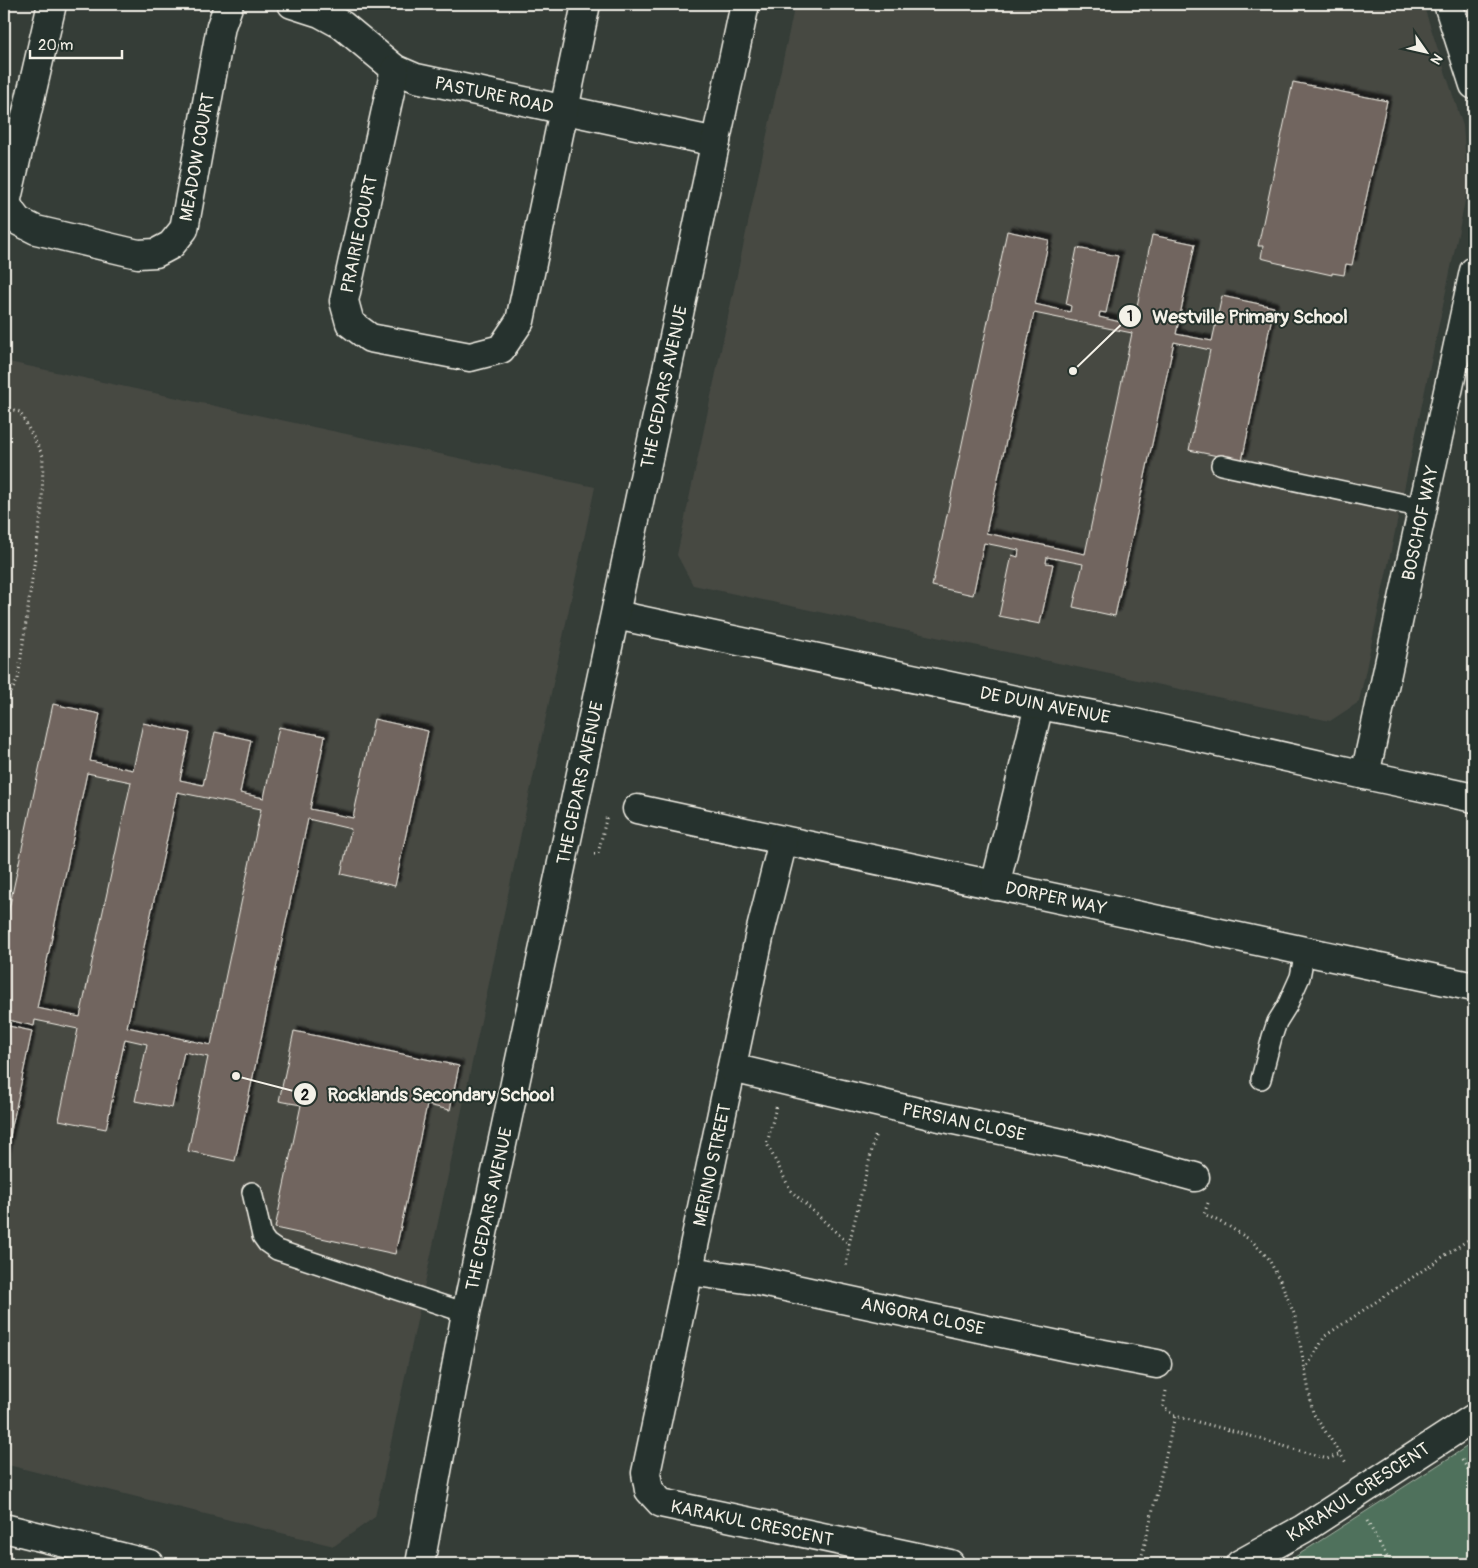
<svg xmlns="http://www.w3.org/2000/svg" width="1478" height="1568" font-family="Pangolin,sans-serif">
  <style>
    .built { fill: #474943 }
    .green { fill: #4f715c; stroke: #a2b1a2 }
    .building { fill: #71655e; stroke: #f4f1e8; fill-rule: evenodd; filter: url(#shadow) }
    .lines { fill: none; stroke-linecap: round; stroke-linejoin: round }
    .service-casing { stroke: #f4f1e8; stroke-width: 22 }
    .minor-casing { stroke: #f4f1e8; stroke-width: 31 }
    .tertiary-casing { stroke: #f4f1e8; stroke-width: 31 }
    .secondary-casing { stroke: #f4f1e8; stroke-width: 31 }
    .path { stroke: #f4f1e8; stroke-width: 3; stroke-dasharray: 1 4; stroke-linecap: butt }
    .service { stroke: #26332d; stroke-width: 19 }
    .minor { stroke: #26332d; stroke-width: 28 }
    .tertiary { stroke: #26332d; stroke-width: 28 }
    .secondary { stroke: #26332d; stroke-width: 28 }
    .labels { text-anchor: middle; stroke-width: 4; stroke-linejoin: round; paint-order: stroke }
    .street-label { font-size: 18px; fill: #f4f1e8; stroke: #26332d }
    .leader { fill: none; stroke: #f4f1e8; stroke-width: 2 }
    .callout-dot { fill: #f4f1e8; stroke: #26332d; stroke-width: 2 }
    .mark-label { font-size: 15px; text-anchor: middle; font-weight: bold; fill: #111 }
    .callout-label { font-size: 19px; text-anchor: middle; font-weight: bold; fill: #f4f1e8; stroke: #26332d; stroke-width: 4; stroke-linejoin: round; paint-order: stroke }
  </style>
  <defs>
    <filter id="shadow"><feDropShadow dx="4.5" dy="-4.5" stdDeviation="1" flood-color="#0009"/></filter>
  </defs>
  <rect width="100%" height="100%" fill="#353d37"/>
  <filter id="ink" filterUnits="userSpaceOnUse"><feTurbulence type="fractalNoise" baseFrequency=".02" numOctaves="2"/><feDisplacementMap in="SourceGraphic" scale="10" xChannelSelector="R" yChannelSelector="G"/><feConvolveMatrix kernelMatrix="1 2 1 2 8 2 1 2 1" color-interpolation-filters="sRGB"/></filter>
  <g filter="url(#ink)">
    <g class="built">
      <polygon points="795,4 1423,4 1463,126 1468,187 1359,702 1330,721 693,585 677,555"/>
      <polygon points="4,361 595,487 375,1517 334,1546 4,1464"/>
    </g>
    <polygon class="green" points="1474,1442 1474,1564 1284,1564"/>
    <g class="building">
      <polygon points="1293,82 1387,101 1352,265 1346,264 1344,275 1332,273 1332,275 1273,262 1273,261 1261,258 1263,246 1258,246"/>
      <path d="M1007,231L1049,240L1035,304L1070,312L1071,306L1066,304L1077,248L1118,256L1106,313L1100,312L1099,317L1133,325L1152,235L1195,244L1176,334L1212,341L1222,296L1274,307L1242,461L1189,450L1210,350L1174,342L1115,616L1073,607L1083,564L1047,557L1046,563L1053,564L1040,624L999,616L1012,555L1018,557L1019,550L984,543L973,595L932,586ZM1034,313L1132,333L1085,554L986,533Z"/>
      <path d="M53,704L100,714L90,761L133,770L143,723L190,733L180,780L203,785L215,732L251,740L240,793L264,798L279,727L325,736L310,809L353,818L374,719L428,731L395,886L341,874L351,829L308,819L235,1161L188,1151L208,1057L184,1052L172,1108L135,1101L147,1044L125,1039L106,1129L59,1120L78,1029L35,1020L34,1026L4,1019V932ZM87,773L131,782L80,1017L37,1008ZM177,792L261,809L211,1045L127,1027Z"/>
      <polygon points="4,1025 32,1031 4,1165"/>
      <polygon points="294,1031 459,1066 450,1110 427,1105 395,1254 275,1228 301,1105 279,1101"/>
    </g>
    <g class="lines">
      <defs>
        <g id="service">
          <polyline points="1221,465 1423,508"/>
          <polyline points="1261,1079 1272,1037 1277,1022 1287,1006 1300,977 1305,951"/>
          <polyline points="252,1192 262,1236 267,1243 277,1250 466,1313"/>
        </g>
        <g id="minor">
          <polyline points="52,4 6,203 12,213 18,221 36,230 138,254 156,253 171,245 184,229 221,26 229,4"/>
          <polyline points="292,4 320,13 342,25 395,69 416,78 716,142"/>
          <polyline points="1448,4 1474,85"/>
          <polyline points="395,69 344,301 350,323 370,338 470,357 501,349 520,321 586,4"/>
          <polyline points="1365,775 1474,271"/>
          <polyline points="637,809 1474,987"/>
          <polyline points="783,841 760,933 646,1473 649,1490 661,1503 950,1564"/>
          <polyline points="995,886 1039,705"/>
          <polyline points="732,1068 926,1114 1095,1150 1195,1177"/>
          <polyline points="689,1271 753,1280 1072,1348 1157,1364"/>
          <polyline points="1240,1564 1303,1529 1474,1418"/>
        </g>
        <g id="tertiary">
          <polyline points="616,615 1039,705 1121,720 1365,775 1474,798"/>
          <polyline points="420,1564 466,1313 745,4"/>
        </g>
        <polyline id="secondary" points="4,1528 150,1564"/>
      </defs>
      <use href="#service" class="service-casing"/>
      <use href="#minor" class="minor-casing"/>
      <use href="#tertiary" class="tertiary-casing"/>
      <use href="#secondary" class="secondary-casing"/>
      <g class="path">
        <polyline points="4,407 20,412 43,456 42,508 18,679 4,706"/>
        <polyline points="594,854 598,854 607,815"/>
        <polyline points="776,1107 767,1144 791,1191 849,1244 846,1269"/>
        <polyline points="1208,1203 1204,1214 1228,1226 1252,1241 1268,1258 1281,1282 1295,1316 1313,1413 1347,1464"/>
        <polyline points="849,1244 876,1133"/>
        <polyline points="1305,1370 1325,1336 1474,1236"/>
        <polyline points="1166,1391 1163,1407 1175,1416 1237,1432 1327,1459 1341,1454"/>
        <polyline points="1462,1460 1474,1478"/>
        <polyline points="1367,1521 1391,1564"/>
        <polyline points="1140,1564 1175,1416"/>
      </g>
      <use href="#service" class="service"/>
      <use href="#minor" class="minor"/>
      <use href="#tertiary" class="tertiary"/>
      <use href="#secondary" class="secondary"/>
    </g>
  </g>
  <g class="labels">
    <g class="street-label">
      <text transform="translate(494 95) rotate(12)" y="6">PASTURE ROAD</text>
      <text transform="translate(197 157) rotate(-80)" y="6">MEADOW COURT</text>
      <text transform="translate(359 234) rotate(-78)" y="6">PRAIRIE COURT</text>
      <text transform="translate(664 387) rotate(-78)" y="6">THE CEDARS AVENUE</text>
      <text transform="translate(1420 523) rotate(-78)" y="6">BOSCHOF WAY</text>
      <text transform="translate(1045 705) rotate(11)" y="6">DE DUIN AVENUE</text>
      <text transform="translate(580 783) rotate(-78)" y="6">THE CEDARS AVENUE</text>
      <text transform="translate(1056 898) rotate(12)" y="6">DORPER WAY</text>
      <text transform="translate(964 1122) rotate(12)" y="6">PERSIAN CLOSE</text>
      <text transform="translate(712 1165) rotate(-78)" y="6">MERINO STREET</text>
      <text transform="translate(489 1209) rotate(-78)" y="6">THE CEDARS AVENUE</text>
      <text transform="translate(923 1316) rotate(12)" y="6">ANGORA CLOSE</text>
      <text transform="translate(1358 1492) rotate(-33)" y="6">KARAKUL CRESCENT</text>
      <text transform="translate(752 1523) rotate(12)" y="6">KARAKUL CRESCENT</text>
    </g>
  </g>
  <path class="leader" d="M1073 371L1130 316M236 1076L305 1094"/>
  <g class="callout-dot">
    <circle cx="1073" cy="371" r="5"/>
    <circle cx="236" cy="1076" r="5"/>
    <circle cx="1130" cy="316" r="12"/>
    <circle cx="305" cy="1094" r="12"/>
  </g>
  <g class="mark-label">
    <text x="1130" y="321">1</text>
    <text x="305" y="1100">2</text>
  </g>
  <g class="callout-label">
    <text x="1250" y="323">Westville Primary School</text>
    <text x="441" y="1101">Rocklands Secondary School</text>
  </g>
  <rect width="1478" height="1568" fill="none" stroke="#26332d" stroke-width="20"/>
  <rect x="10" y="10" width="1458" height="1548" fill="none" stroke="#f4f1e8" stroke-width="2" filter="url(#ink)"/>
  <g transform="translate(1426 52) rotate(124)" stroke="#26332d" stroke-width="4" paint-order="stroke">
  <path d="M0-4L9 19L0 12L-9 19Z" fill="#f4f1e8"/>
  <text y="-8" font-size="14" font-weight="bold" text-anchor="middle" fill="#f4f1e8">N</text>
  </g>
  <path d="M30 50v8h92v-8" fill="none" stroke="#f4f1e8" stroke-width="2.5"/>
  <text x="38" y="50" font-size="15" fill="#f4f1e8" stroke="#26332d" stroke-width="4" paint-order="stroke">20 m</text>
</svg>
